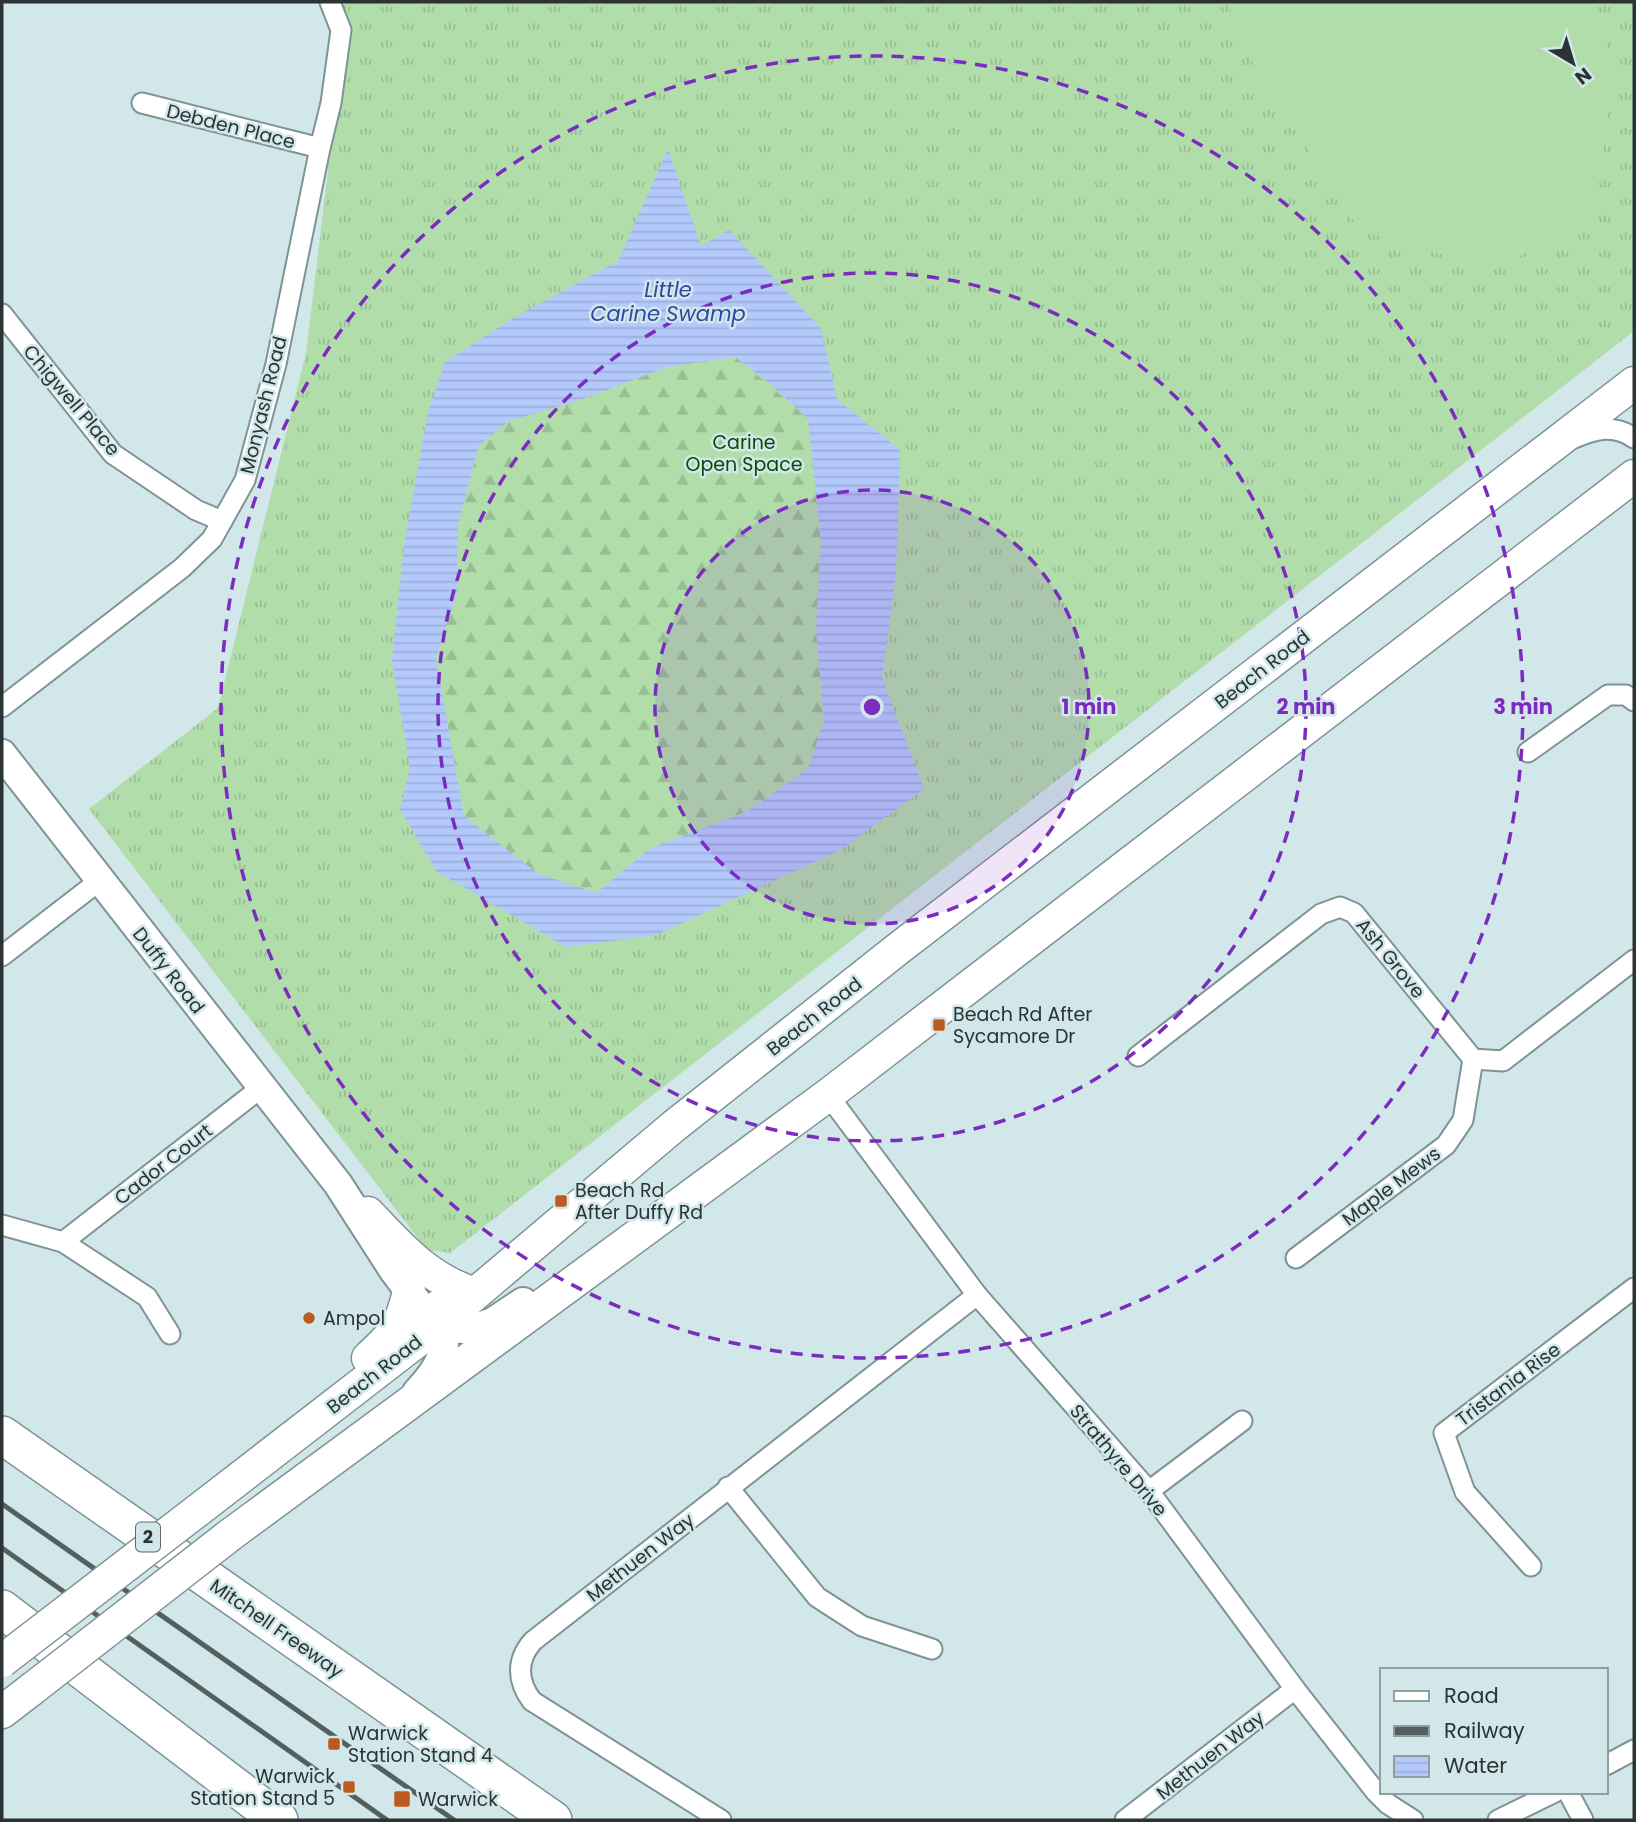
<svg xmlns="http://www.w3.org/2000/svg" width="1636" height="1822" font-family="Poppins,sans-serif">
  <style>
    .grass { fill: url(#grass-tufts) }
    .forest { fill: url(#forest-firs) }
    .garden { fill: #b1ddab }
    .water { fill: url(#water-rules); fill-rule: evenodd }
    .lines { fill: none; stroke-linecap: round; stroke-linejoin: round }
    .minor-casing { stroke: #7e9395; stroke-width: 23 }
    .secondary-casing { stroke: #7e9395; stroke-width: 32 }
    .primary-casing { stroke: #7e9395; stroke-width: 35 }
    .motorway-casing { stroke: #7e9395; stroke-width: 40 }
    .minor { stroke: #fff; stroke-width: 19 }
    .secondary { stroke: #fff; stroke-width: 28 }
    .primary { stroke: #fff; stroke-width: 32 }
    .motorway { stroke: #fff; stroke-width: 37 }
    .rail { stroke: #545f60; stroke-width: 5 }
    .primary-bridge-casing { stroke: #7e9395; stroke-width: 35; stroke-linecap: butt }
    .primary-bridge { stroke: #fff; stroke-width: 32 }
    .ring { fill: none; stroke: #7b2cbf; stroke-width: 3.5; stroke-dasharray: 12 9 }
    .poi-dot { fill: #bc5a1f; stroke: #d1e7e9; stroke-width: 2.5 }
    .labels { text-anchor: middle; stroke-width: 5; stroke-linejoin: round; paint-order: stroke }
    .shield { fill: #d1e7e9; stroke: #5d696a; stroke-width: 2 }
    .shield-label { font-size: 18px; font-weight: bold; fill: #2b3334 }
    .street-label { font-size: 19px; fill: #2b3334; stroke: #d1e7e9 }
    .park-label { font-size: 19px; fill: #054c00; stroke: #d1e7e9 }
    .poi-label { font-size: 19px; fill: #2b3334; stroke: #d1e7e9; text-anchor: start }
    .water-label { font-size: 21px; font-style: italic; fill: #2d48a6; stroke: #d1e7e9 }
    .centre { fill: #7b2cbf; stroke: #d1e7e9; stroke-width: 3.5 }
    .ring-label { font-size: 21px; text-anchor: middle; font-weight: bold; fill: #7b2cbf; stroke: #d1e7e9; stroke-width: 5; stroke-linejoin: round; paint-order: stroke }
  </style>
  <defs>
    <pattern id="grass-tufts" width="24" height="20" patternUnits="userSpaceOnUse" patternTransform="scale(1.75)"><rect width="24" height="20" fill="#b1ddab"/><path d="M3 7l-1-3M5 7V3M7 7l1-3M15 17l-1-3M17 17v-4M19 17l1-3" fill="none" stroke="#98be94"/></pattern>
    <pattern id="forest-firs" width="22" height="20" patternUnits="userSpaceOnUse" patternTransform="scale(1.75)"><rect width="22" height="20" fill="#b1ddab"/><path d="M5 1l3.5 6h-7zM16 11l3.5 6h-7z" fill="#98be94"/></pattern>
    <pattern id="water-rules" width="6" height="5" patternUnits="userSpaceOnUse" patternTransform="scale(1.75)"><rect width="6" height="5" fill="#b4c9fb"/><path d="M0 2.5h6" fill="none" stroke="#9badd8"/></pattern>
  </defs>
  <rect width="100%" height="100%" fill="#d1e7e9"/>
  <polygon class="grass" points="336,2 1634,2 1634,331 450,1253 427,1250 89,809 218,708 306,353 335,113"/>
  <polygon class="forest" points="735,356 808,418 821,542 816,629 824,721 808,770 746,812 651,848 597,893 537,873 464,816 436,659 457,592 458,525 479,445 509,422 583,399 667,367"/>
  <polygon class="garden" points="1230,2 1593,2 1614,67 1595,217 1495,269 1360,231 1232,31"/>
  <path class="water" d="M668,149L701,246L729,230L821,328L837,399L900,450L896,573L882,678L924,789L840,850L657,935L566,947L436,871L400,809L410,768L392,660L404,545L428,412L445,362L510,320L618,261ZM735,357L770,384L808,419L821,542L816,629L824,721L808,769L746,812L651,848L596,893L537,873L464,816L436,659L457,592L458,525L479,445L509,421L583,399L667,367Z"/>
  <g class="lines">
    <defs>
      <g id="minor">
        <polyline points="142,103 320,148"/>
        <polyline points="2,314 113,454 196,510 222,521"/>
        <path d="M1574,438C1596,429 1614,424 1634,438"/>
        <polyline points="2,707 182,568 212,539 245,480 276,364 320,148 331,103 341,30 330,2"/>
        <polyline points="1528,752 1608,695 1626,695 1634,701"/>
        <polyline points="2,956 99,881"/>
        <polyline points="1138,1056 1321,914 1340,907 1354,913 1473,1059 1503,1061 1634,960"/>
        <polyline points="828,1095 977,1295 1149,1491 1295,1689 1375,1791 1388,1804 1413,1820"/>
        <polyline points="2,1225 63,1242 147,1297 170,1334"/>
        <polyline points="63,1242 262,1087"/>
        <polyline points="1296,1258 1446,1145 1463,1120 1473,1059"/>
        <polyline points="728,1487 817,1597 862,1626 932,1649"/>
        <polyline points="1149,1491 1242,1421"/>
        <polyline points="1531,1566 1465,1492 1444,1433 1634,1288"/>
        <polyline points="1606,1765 1634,1750"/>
        <polyline points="1568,1792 1583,1820"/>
        <path d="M721,1820L532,1701C517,1681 516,1660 533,1641L977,1295"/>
        <polyline points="1125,1820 1295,1689"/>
        <polyline points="1498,1820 1555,1792"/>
      </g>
      <g id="secondary">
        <polyline points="2,754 338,1184 394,1271 423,1310 461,1329 471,1329 493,1322 523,1302"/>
        <path d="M417,1392C445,1363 451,1343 437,1305"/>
      </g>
      <g id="primary">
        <path d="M368,1213C401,1248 428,1279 475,1294"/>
        <path d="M368,1358C395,1333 400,1328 409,1292"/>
        <polyline points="197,1511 443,1321 674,1126 899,948 1634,383"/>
        <polyline points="230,1535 828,1095 1634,476"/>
        <polyline points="2,1712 32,1689"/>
      </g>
      <g id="motorway">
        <polyline points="2,1435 553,1820"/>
        <polyline points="2,1609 279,1820"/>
      </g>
    </defs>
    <use href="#minor" class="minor-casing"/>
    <use href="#secondary" class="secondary-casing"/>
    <use href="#primary" class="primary-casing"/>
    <use href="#motorway" class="motorway-casing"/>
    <use href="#minor" class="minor"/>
    <use href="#secondary" class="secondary"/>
    <use href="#primary" class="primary"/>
    <use href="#motorway" class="motorway"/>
    <g class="rail">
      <polyline points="2,1504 454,1820"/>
      <polyline points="2,1548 387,1820"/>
    </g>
    <defs>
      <g id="primary-bridge">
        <polyline points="2,1661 197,1511"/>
        <polyline points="32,1689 230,1535"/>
      </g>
    </defs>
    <use href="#primary-bridge" class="primary-bridge-casing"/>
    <use href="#primary-bridge" class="primary-bridge"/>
  </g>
  <circle cx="872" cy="707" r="217" fill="#7b2cbf" fill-opacity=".12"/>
  <g class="ring">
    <circle cx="872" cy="707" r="217"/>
    <circle cx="872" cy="707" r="434"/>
    <circle cx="872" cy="707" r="651"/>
  </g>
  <g class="poi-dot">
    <rect x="932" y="1018" width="14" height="14" rx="3.5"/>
    <rect x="554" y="1194" width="14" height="14" rx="3.5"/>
    <circle cx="309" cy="1318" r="7"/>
    <rect x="327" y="1737" width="14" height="14" rx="3.5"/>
    <rect x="342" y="1780" width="14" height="14" rx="3.5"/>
    <rect x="393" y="1790" width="18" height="18" rx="3.5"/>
  </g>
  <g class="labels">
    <rect class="shield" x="136" y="1522.5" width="24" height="29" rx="5"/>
    <g class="shield-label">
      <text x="148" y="1543">2</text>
    </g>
    <g class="street-label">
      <text transform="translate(231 126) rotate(14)" y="7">Debden Place</text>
      <text transform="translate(72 400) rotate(50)" y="7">Chigwell Place</text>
      <text transform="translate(263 405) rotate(-76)" y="7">Monyash Road</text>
      <text transform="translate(1262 669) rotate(-38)" y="7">Beach Road</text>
      <text transform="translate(1391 958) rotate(51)" y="7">Ash Grove</text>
      <text transform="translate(169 970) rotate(52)" y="7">Duffy Road</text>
      <text transform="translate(814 1016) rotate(-38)" y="7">Beach Road</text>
      <text transform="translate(163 1164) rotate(-38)" y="7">Cador Court</text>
      <text transform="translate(1391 1186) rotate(-37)" y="7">Maple Mews</text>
      <text transform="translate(374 1374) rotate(-38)" y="7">Beach Road</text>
      <text transform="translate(1508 1384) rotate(-37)" y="7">Tristania Rise</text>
      <text transform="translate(1119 1460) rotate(50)" y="7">Strathyre Drive</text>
      <text transform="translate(640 1557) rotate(-38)" y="7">Methuen Way</text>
      <text transform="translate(277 1628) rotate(35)" y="7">Mitchell Freeway</text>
      <text transform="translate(1210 1755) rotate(-38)" y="7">Methuen Way</text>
    </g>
    <g class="park-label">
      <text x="744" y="449">Carine<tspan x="744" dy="22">Open Space</tspan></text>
    </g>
    <g class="poi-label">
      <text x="953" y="1021">Beach Rd After<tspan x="953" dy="22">Sycamore Dr</tspan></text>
      <text x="575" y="1197">Beach Rd<tspan x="575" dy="22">After Duffy Rd</tspan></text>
      <text x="323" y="1325">Ampol</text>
      <text x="348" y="1740">Warwick<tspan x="348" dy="22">Station Stand 4</tspan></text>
      <text x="335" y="1783" text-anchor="end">Warwick<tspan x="335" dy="22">Station Stand 5</tspan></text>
      <text x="418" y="1806">Warwick</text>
    </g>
    <g class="water-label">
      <text x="668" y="297">Little<tspan x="668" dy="24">Carine Swamp</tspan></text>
    </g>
  </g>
  <circle cx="872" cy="707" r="10" class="centre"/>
  <g class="ring-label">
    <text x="1089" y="714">1 min</text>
    <text x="1306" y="714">2 min</text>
    <text x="1523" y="714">3 min</text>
  </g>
  <rect width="1636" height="1822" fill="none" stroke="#2b3334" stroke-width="7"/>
  <rect x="1380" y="1668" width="228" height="126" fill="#d1e7e9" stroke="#8f9fa1" stroke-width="2"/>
  <rect x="1394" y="1691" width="35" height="10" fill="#ffffff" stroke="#8f9fa1" stroke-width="2"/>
  <text x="1444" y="1703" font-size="21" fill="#2b3334">Road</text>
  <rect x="1394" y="1726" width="35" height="10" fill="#545f60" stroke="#8f9fa1" stroke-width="2"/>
  <text x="1444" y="1738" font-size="21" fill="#2b3334">Railway</text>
  <rect x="1394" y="1756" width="35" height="21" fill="url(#water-rules)" stroke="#8f9fa1" stroke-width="2"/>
  <text x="1444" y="1773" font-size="21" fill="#2b3334">Water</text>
  <g transform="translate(1573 63) rotate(142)" stroke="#d1e7e9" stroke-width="5" paint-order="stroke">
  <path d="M0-5L12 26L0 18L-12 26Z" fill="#2b3334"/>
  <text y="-10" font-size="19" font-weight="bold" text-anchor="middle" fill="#2b3334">N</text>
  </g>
</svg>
